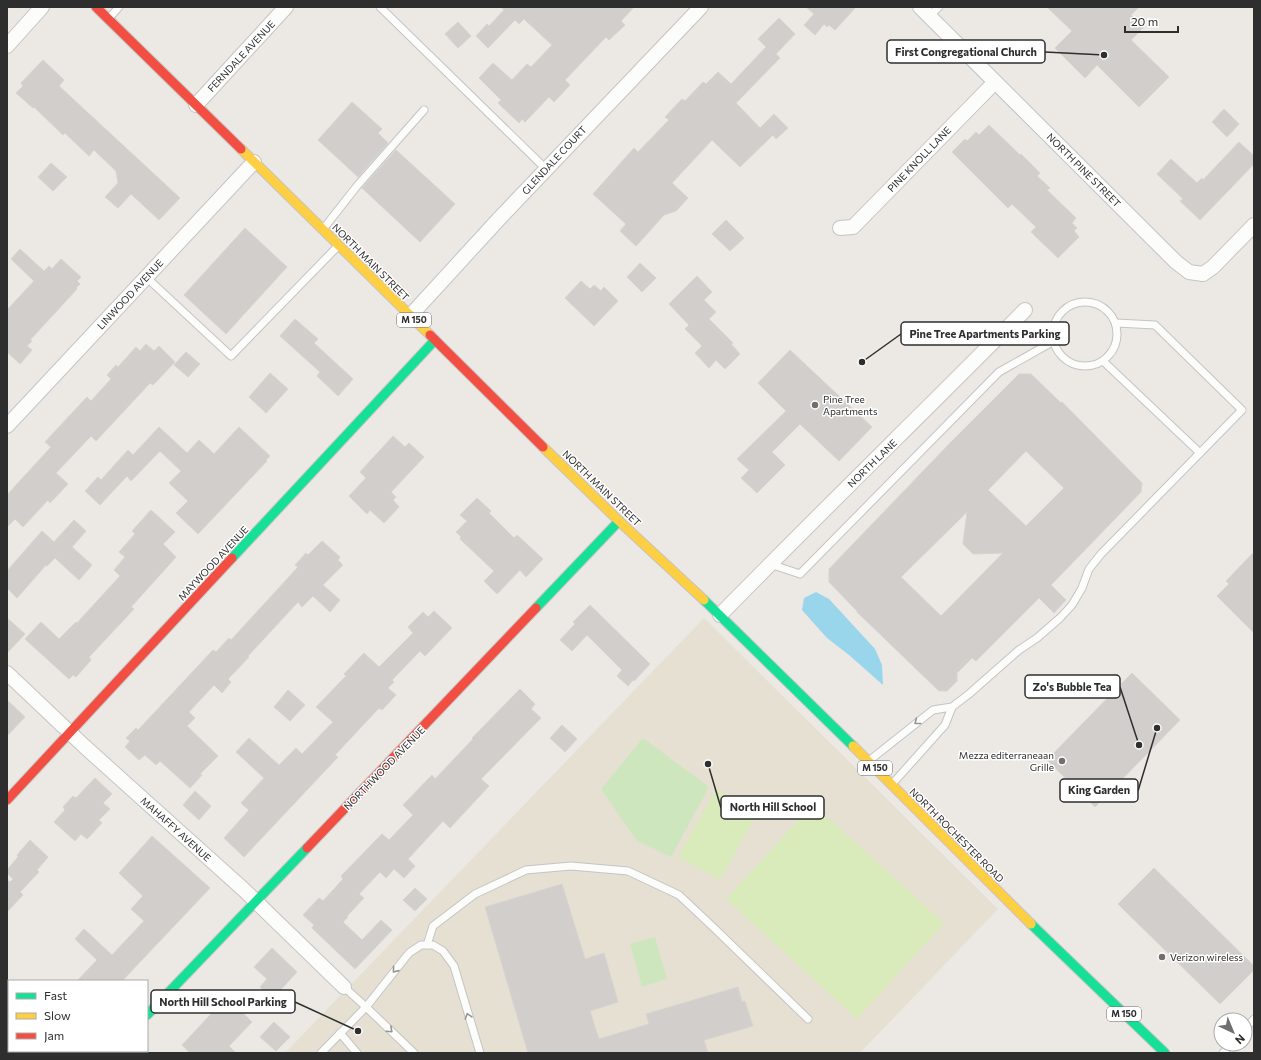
<svg xmlns="http://www.w3.org/2000/svg" width="1261" height="1060" font-family="Commissioner,sans-serif">
  <style>
    .education { fill: #e6e0d3 }
    .green { fill: #cee6be }
    .pitch { fill: #d9eabb }
    .water { fill: #99d6ec }
    .building { fill: #d1cecb; stroke: #d7d4d0; fill-rule: evenodd }
    .lines { fill: none; stroke-linecap: round; stroke-linejoin: round }
    .lane-casing { stroke: #c5c4c5; stroke-width: 9 }
    .street-casing { stroke: #c5c4c5; stroke-width: 16 }
    .fast-casing { stroke: #c5c4c5; stroke-width: 11 }
    .slow-casing { stroke: #c5c4c5; stroke-width: 11 }
    .jam-casing { stroke: #c5c4c5; stroke-width: 11 }
    .lane { stroke: #fcfcfb; stroke-width: 7 }
    .street { stroke: #fcfcfb; stroke-width: 14 }
    .fast { stroke: #16e098; stroke-width: 9 }
    .slow { stroke: #ffcf43; stroke-width: 9 }
    .jam { stroke: #f24e42; stroke-width: 9 }
    .oneway { stroke: #959594 }
    .poi-dot { fill: #706f6e; stroke: #fff; stroke-width: 1.5 }
    .labels { text-anchor: middle; stroke-width: 3; stroke-linejoin: round; paint-order: stroke }
    .shield { fill: #fff; stroke: #6d6d6d; stroke-width: 1 }
    .shield-label { font-size: 9px; font-weight: bold; fill: #2e2e2e }
    .street-label { font-size: 10px; fill: #2e2e2e; stroke: #fff }
    .poi-label { font-size: 10px; fill: #2e2e2e; stroke: #fff; text-anchor: start }
    .leader { fill: none; stroke: #2e2e2e; stroke-width: 1.5 }
    .callout-dot { fill: #2e2e2e; stroke: #fff; stroke-width: 1.5 }
    .callout { fill: #fff; stroke: #2e2e2e; stroke-width: 1.5 }
    .callout-label { font-size: 11px; text-anchor: middle; font-weight: bold; fill: #2e2e2e }
  </style>
  <rect width="100%" height="100%" fill="#ece8e4"/>
  <polygon class="education" points="704,618 998,909 860,1053 285,1053"/>
  <g class="green">
    <polygon points="643,738 709,787 671,857 637,841 601,789"/>
    <polygon points="655,937 667,979 642,987 630,944"/>
  </g>
  <g class="pitch">
    <polygon points="716,789 758,812 720,880 678,857"/>
    <polygon points="813,804 944,923 857,1019 726,899"/>
  </g>
  <polygon class="water" points="816,592 829,599 875,649 882,665 883,685 849,655 827,638 802,610 804,598"/>
  <g class="building">
    <polygon points="501,7 634,7 621,21 625,25 609,40 606,37 565,80 570,85 554,102 549,97 525,122 522,119 519,123 498,103 501,100 479,78 493,63 512,80 527,64 531,67 552,45 524,19 519,24 515,20 488,48 476,36 487,24 489,26 504,10"/>
    <polygon points="806,7 856,7 835,30 829,25 827,27 824,24 815,35 804,25 814,14"/>
    <polygon points="1047,7 1139,7 1131,15 1144,27 1131,40 1169,77 1139,107 1097,65 1085,78 1055,48 1072,31"/>
    <polygon points="779,18 795,34 776,54 780,58 736,103 760,128 774,114 788,128 776,139 773,135 740,167 712,140 672,183 688,198 676,211 664,215 636,246 620,231 626,224 593,194 634,148 638,152 669,120 665,117 682,99 685,101 703,82 706,84 718,72 731,84 766,47 758,39"/>
    <polygon points="458,22 471,36 458,48 445,34"/>
    <polygon points="43,60 64,80 59,86 180,198 159,220 131,194 118,208 105,197 118,183 116,171 94,150 89,156 65,133 63,135 34,107 33,108 16,93 23,86 21,83"/>
    <polygon points="352,102 382,129 378,133 388,143 358,177 318,140"/>
    <polygon points="1224,109 1239,124 1227,137 1212,122"/>
    <polygon points="989,125 1020,155 1021,154 1040,173 1037,176 1050,188 1047,190 1076,218 1072,223 1077,228 1074,231 1079,237 1058,258 1031,232 1036,227 1012,204 1008,208 952,152 965,139 967,141 976,132 979,135"/>
    <polygon points="1239,142 1254,156 1254,164 1200,220 1180,201 1183,199 1157,174 1171,159 1197,183 1202,178 1203,180"/>
    <polygon points="396,150 455,204 420,242 362,188"/>
    <polygon points="51,163 67,177 53,191 38,177"/>
    <polygon points="726,220 744,238 730,251 712,234"/>
    <polygon points="245,228 287,267 226,334 184,295"/>
    <polygon points="20,249 44,271 49,266 52,269 61,259 81,277 77,281 80,284 76,288 77,289 30,340 32,341 27,346 32,350 20,364 7,352 7,310 34,281 11,259"/>
    <polygon points="640,263 656,278 642,292 627,277"/>
    <polygon points="697,276 712,292 704,300 716,312 709,319 733,343 731,344 740,354 725,369 716,360 709,368 695,353 702,346 685,329 689,325 669,304"/>
    <polygon points="581,281 590,289 594,285 601,291 604,287 618,301 594,326 565,298"/>
    <polygon points="295,319 318,339 314,343 353,379 338,396 317,376 320,372 280,336"/>
    <polygon points="146,344 154,351 159,346 175,362 153,385 150,383 96,441 91,436 56,473 68,484 50,503 48,500 23,527 15,519 7,527 7,495 51,447 45,442 87,397 91,401 111,379 107,375 116,365 118,367 136,347 140,351"/>
    <polygon points="790,350 872,427 839,461 800,424 772,452 785,465 757,493 741,478 749,470 737,459 786,411 758,383"/>
    <polygon points="186,352 200,364 188,377 174,365"/>
    <polygon points="270,373 288,389 266,413 249,397"/>
    <path d="M1019,374H1031L1061,403L1062,402L1142,483L1141,492L1051,585L1066,600L1054,613L1039,598L976,661L972,658L957,673V681L947,691H939L857,612V611L829,582V569L951,442ZM1026,451L1064,488L1026,526L988,490ZM967,512L963,544L973,554L1003,553L941,616L901,577Z"/>
    <polygon points="159,427 187,453 199,440 214,454 239,427 270,456 266,460 267,461 198,534 176,513 188,501 169,483 181,471 160,451 131,481 127,476 100,505 85,491 98,477 101,480 128,450 133,455"/>
    <polygon points="393,436 405,447 409,443 424,457 391,492 396,497 393,500 399,507 384,523 370,510 367,514 349,496 366,478 360,472"/>
    <polygon points="477,498 491,511 489,513 514,538 517,535 543,559 526,577 520,570 497,594 484,581 494,571 460,539 461,537 456,532 467,521 460,515"/>
    <polygon points="151,510 175,532 163,544 176,557 131,607 134,609 89,657 91,660 76,677 73,675 69,679 25,639 41,622 59,639 76,622 77,623 120,576 114,570 125,557 119,552 135,534 132,531"/>
    <polygon points="74,520 86,531 72,547 92,565 79,580 55,558 47,566 46,565 17,598 7,588 7,571 42,531 54,542"/>
    <polygon points="322,541 340,557 338,560 343,565 323,585 340,600 330,612 313,596 302,607 298,602 248,656 249,657 228,679 231,682 222,693 214,685 189,712 195,718 187,726 218,756 200,774 202,775 190,788 160,761 156,765 145,755 139,760 125,747 130,741 126,738 136,728 138,730 213,650 216,652 229,638 231,640 298,567 295,565 306,553 308,555"/>
    <polygon points="1254,552 1254,633 1217,596 1229,584 1226,581"/>
    <polygon points="590,605 650,664 634,681 633,680 628,686 617,676 622,670 587,635 572,651 560,640 575,624 573,622"/>
    <polygon points="434,611 452,628 425,656 420,651 392,680 394,682 388,688 396,695 382,710 379,708 335,755 338,757 244,857 224,838 249,810 241,803 264,778 236,752 249,738 279,765 296,748 302,754 333,722 316,707 346,676 344,674 364,653 379,667 413,633 408,627 423,612 428,617"/>
    <polygon points="7,618 25,634 7,653"/>
    <polygon points="1132,673 1180,720 1095,807 1047,760"/>
    <polygon points="520,689 535,704 531,709 541,718 481,779 489,786 450,828 443,821 408,859 415,866 404,878 394,869 386,878 380,872 359,894 364,898 347,916 348,917 343,922 362,940 381,920 392,930 355,969 312,928 314,925 303,915 319,898 323,901 343,879 341,876 382,834 389,840 413,815 403,805 432,775 435,779 473,739 472,738"/>
    <polygon points="288,690 305,705 290,721 274,707"/>
    <polygon points="7,700 25,717 7,736"/>
    <polygon points="562,725 577,739 565,752 550,738"/>
    <polygon points="95,778 112,794 103,803 110,809 99,820 102,823 87,839 81,834 75,841 54,822 65,810 63,807 73,796 76,798"/>
    <polygon points="195,791 211,806 199,820 183,805"/>
    <polygon points="152,836 210,888 122,981 77,981 97,960 75,939 84,929 112,955 144,921 131,909 143,896 119,873"/>
    <polygon points="30,840 48,857 37,870 39,872 20,892 23,895 7,912 7,880 10,882 13,879 7,873 7,870 18,857 17,855"/>
    <polygon points="1154,868 1254,966 1254,970 1220,1004 1118,904"/>
    <polygon points="562,884 585,959 604,953 618,1002 590,1011 599,1039 649,1024 646,1014 738,987 742,1002 745,1001 753,1026 704,1040 708,1053 528,1053 485,907"/>
    <polygon points="415,888 427,899 415,911 403,900"/>
    <polygon points="272,948 297,972 272,999 260,987 267,979 254,967"/>
    <polygon points="227,997 252,1022 229,1046 236,1053 190,1053 182,1045"/>
    <polygon points="274,1022 290,1037 276,1051 260,1037"/>
  </g>
  <g class="lines">
    <defs>
      <g id="lane">
        <polyline points="380,7 546,169"/>
        <polyline points="929,16 939,7"/>
        <polyline points="110,17 119,7"/>
        <polyline points="324,228 357,186 424,110"/>
        <polyline points="146,277 231,356 337,247"/>
        <circle cx="1085" cy="334" r="32"/>
        <polyline points="1103,361 1200,453"/>
        <polyline points="770,564 800,574 999,372 1054,341"/>
        <polyline points="870,760 933,710 952,707 969,694 1019,650 1037,638 1060,618 1072,605 1082,588 1089,569 1101,554 1242,410 1155,325 1116,323"/>
        <polyline points="894,782 945,725 952,707"/>
        <polyline points="427,945 433,926 475,894 526,870 571,866 628,871 679,895 713,927 808,1019"/>
        <polyline points="1245,1029 1254,1019"/>
        <polyline points="340,1033 357,1053"/>
        <polyline points="321,1053 366,1007 344,987"/>
        <polyline points="414,1053 366,1007 409,953 421,945 433,945 443,951 454,966 480,1053"/>
        <polyline points="1223,1053 1231,1044"/>
      </g>
      <g id="street">
        <polyline points="920,7 1176,262 1189,272 1203,274 1213,267 1254,225"/>
        <polyline points="7,46 42,7"/>
        <polyline points="196,105 286,7"/>
        <polyline points="840,228 853,227 995,82"/>
        <polyline points="410,316 497,221 701,7"/>
        <polyline points="7,426 254,162"/>
        <path d="M720,615C821,512 924,412 1025,310"/>
        <polyline points="7,673 84,746 243,889 344,987"/>
        <polyline points="110,1053 112,1051"/>
      </g>
      <g id="fast">
        <polyline points="232,558 435,340"/>
        <polyline points="704,600 853,746"/>
        <polyline points="536,608 619,521"/>
        <polyline points="1031,924 1165,1053"/>
        <polyline points="147,1015 307,848"/>
      </g>
      <g id="slow">
        <polyline points="241,149 430,335"/>
        <polyline points="543,447 619,521 704,600"/>
        <polyline points="853,746 1031,924"/>
      </g>
      <g id="jam">
        <polyline points="96,7 241,149"/>
        <polyline points="430,335 543,447"/>
        <polyline points="7,800 232,558"/>
        <polyline points="307,848 536,608"/>
      </g>
    </defs>
    <use href="#lane" class="lane-casing"/>
    <use href="#street" class="street-casing"/>
    <use href="#fast" class="fast-casing"/>
    <use href="#slow" class="slow-casing"/>
    <use href="#jam" class="jam-casing"/>
    <use href="#lane" class="lane"/>
    <use href="#street" class="street"/>
    <use href="#fast" class="fast"/>
    <use href="#slow" class="slow"/>
    <use href="#jam" class="jam"/>
  </g>
  <defs><path id="oneway-chevron" d="M-2-3.5L2.5 0L-2 3.5" fill="none" stroke-width="1.6" stroke-linecap="round" stroke-linejoin="round"/></defs>
  <g class="oneway">
    <use href="#oneway-chevron" transform="translate(917 722) rotate(142)"/>
    <use href="#oneway-chevron" transform="translate(395 970) rotate(129)"/>
    <use href="#oneway-chevron" transform="translate(468 1016) rotate(-107)"/>
    <use href="#oneway-chevron" transform="translate(390 1030) rotate(43)"/>
  </g>
  <g class="poi-dot">
    <circle cx="815" cy="405" r="4"/>
    <circle cx="1062" cy="761" r="4"/>
    <circle cx="1162" cy="957" r="4"/>
  </g>
  <g class="labels">
    <g class="shield">
      <rect x="397" y="313" width="34" height="14" rx="3"/>
      <rect x="858" y="761" width="34" height="14" rx="3"/>
      <rect x="1107" y="1007" width="34" height="14" rx="3"/>
    </g>
    <g class="shield-label">
      <text x="414" y="323">M 150</text>
      <text x="875" y="771">M 150</text>
      <text x="1124" y="1017">M 150</text>
    </g>
    <g class="street-label">
      <text transform="translate(241 56) rotate(-47)" y="4">FERNDALE AVENUE</text>
      <text transform="translate(919 159) rotate(-46)" y="4">PINE KNOLL LANE</text>
      <text transform="translate(554 160) rotate(-47)" y="4">GLENDALE COURT</text>
      <text transform="translate(1084 170) rotate(45)" y="4">NORTH PINE STREET</text>
      <text transform="translate(371 262) rotate(45)" y="4">NORTH MAIN STREET</text>
      <text transform="translate(130 294) rotate(-47)" y="4">LINWOOD AVENUE</text>
      <text transform="translate(872 463) rotate(-44)" y="4">NORTH LANE</text>
      <text transform="translate(602 488) rotate(44)" y="4">NORTH MAIN STREET</text>
      <text transform="translate(213 563) rotate(-47)" y="4">MAYWOOD AVENUE</text>
      <text transform="translate(384 768) rotate(-46)" y="4">NORTHWOOD AVENUE</text>
      <text transform="translate(176 829) rotate(42)" y="4">MAHAFFY AVENUE</text>
      <text transform="translate(957 835) rotate(45)" y="4">NORTH ROCHESTER ROAD</text>
    </g>
    <g class="poi-label">
      <text x="823" y="403">Pine Tree<tspan x="823" dy="12">Apartments</tspan></text>
      <text x="1054" y="759" text-anchor="end">Mezza editerraneaan<tspan x="1054" dy="12">Grille</tspan></text>
      <text x="1170" y="961">Verizon wireless</text>
    </g>
  </g>
  <path class="leader" d="M1104 55L1045 52M862 362L901 334M1139 745L1120 687M1157 728L1138 791M708 764L721 808M358 1031L295 1002"/>
  <g class="callout-dot">
    <circle cx="1104" cy="55" r="4"/>
    <circle cx="862" cy="362" r="4"/>
    <circle cx="1139" cy="745" r="4"/>
    <circle cx="1157" cy="728" r="4"/>
    <circle cx="708" cy="764" r="4"/>
    <circle cx="358" cy="1031" r="4"/>
  </g>
  <g class="callout">
    <rect x="887" y="40" width="158" height="23" rx="4"/>
    <rect x="901" y="322" width="168" height="23" rx="4"/>
    <rect x="1025" y="675" width="95" height="23" rx="4"/>
    <rect x="1060" y="779" width="78" height="23" rx="4"/>
    <rect x="721" y="796" width="103" height="23" rx="4"/>
    <rect x="151" y="990" width="144" height="23" rx="4"/>
  </g>
  <g class="callout-label">
    <text x="966" y="56">First Congregational Church</text>
    <text x="985" y="338">Pine Tree Apartments Parking</text>
    <text x="1072" y="691">Zo's Bubble Tea</text>
    <text x="1099" y="794">King Garden</text>
    <text x="773" y="811">North Hill School</text>
    <text x="223" y="1006">North Hill School Parking</text>
  </g>
  <rect width="1261" height="1060" fill="none" stroke="#2e2e2e" stroke-width="16"/>
  <rect x="8" y="980" width="140" height="72" fill="#ffffff" stroke="#ababab"/>
  <rect x="16" y="993" width="20" height="6" fill="#16e098" stroke="#ababab"/>
  <text x="44" y="1000" font-size="12" fill="#2e2e2e">Fast</text>
  <rect x="16" y="1013" width="20" height="6" fill="#ffcf43" stroke="#ababab"/>
  <text x="44" y="1020" font-size="12" fill="#2e2e2e">Slow</text>
  <rect x="16" y="1033" width="20" height="6" fill="#f24e42" stroke="#ababab"/>
  <text x="44" y="1040" font-size="12" fill="#2e2e2e">Jam</text>
  <g transform="translate(1233 1032) rotate(136)"><circle r="19" fill="#ffffff" stroke="#ababab"/>
  <path d="M0-3L7 15L0 10L-7 15Z" fill="#706f6e"/>
  <text y="-6" font-size="11" font-weight="bold" text-anchor="middle" fill="#2e2e2e">N</text>
  </g>
  <path d="M1125 26v6h53v-6" fill="none" stroke="#2e2e2e" stroke-width="2"/>
  <text x="1131" y="26" font-size="12" fill="#2e2e2e" stroke="#ffffff" stroke-width="3" paint-order="stroke">20 m</text>
</svg>
